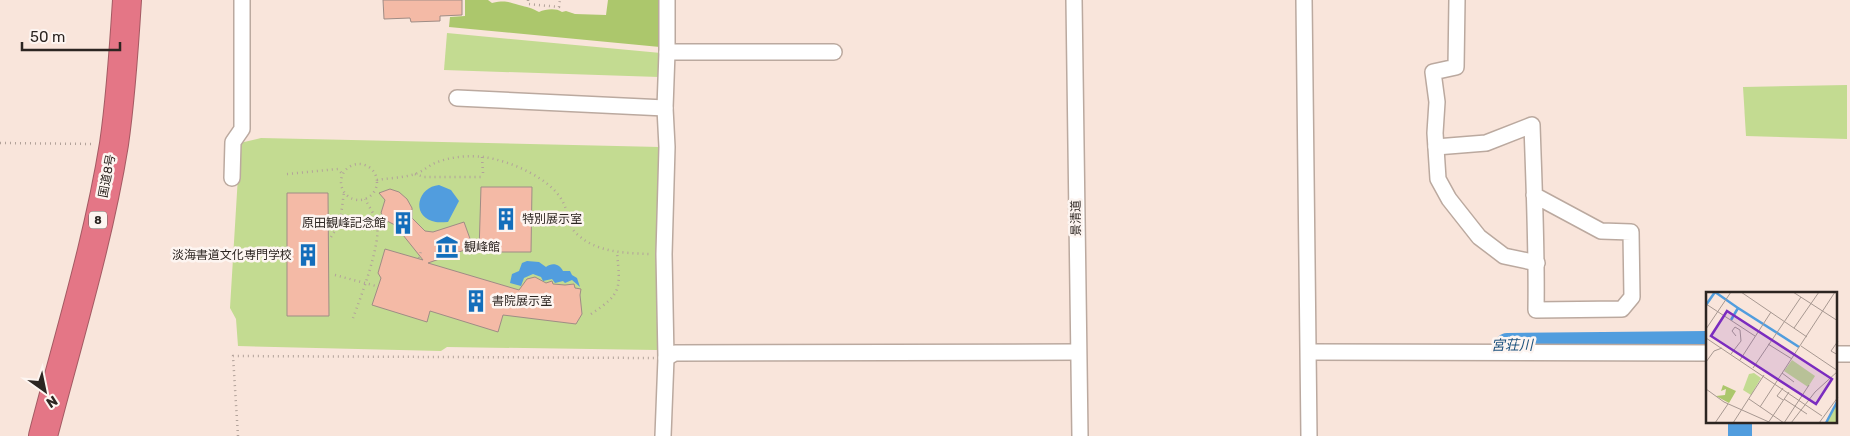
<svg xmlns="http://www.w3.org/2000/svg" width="1850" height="436" font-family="Rubik,'Noto Sans JP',sans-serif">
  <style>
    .green { fill: #c3db91 }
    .forest { fill: #acc76c }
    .water { fill: #519dde }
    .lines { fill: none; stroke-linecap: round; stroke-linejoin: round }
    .river { stroke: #519dde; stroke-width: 24 }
    .building { fill: #f4baa6; stroke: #9f8c85 }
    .street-casing { stroke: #bba99f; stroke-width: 18 }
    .highway-casing { stroke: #a45a63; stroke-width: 30 }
    .path { stroke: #b2a29a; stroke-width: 2.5; stroke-dasharray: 1 4; stroke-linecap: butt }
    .street { stroke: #fff; stroke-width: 15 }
    .highway { stroke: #e47686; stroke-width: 28 }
    .labels { text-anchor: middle; stroke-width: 5; stroke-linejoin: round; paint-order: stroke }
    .shield { fill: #fdf5f1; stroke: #6b635f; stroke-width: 1 }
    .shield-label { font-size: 11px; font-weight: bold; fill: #2c2521 }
    .street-label { font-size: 12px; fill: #2c2521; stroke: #fdf5f1 }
    .poi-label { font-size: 12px; fill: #2c2521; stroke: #fdf5f1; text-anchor: start }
    .water-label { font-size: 14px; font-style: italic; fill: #1c517d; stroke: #fdf5f1 }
    .inset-river { fill: none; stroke: #519dde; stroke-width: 2.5 }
    .inset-road { fill: none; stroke: #a79891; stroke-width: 1 }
    .view { fill: #7b2cbf; fill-opacity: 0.15; stroke: #7b2cbf; stroke-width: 2.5 }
    .inset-edge { fill: none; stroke: #2c2521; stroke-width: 2.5 }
  </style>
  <rect width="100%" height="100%" fill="#f9e5db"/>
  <g class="green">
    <polygon points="447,33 661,53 659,77 444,70"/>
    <polygon points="1847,85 1847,139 1746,136 1743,87"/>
    <polygon points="261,138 660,147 657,350 447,347 441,351 238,346 236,319 230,308 240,143"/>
  </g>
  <path class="forest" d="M465,0H488L492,3C506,0 507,2 519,5C527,7 532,8 539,12C546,9 556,8 562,12L566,11L575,14L606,15L608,0H659L660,47L449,27L450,17L465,16Z"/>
  <g class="water">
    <path d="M439,185L451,190L459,201L448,222C442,222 437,223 432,221C411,214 418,187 439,185Z"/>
    <path d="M527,261L539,262L546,267C552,262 560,264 563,271H570L572,275L577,278L580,287L572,280L565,283L563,281L555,283L552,279L543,281L541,277L533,274L524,278L521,286L510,283L512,274L519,271L522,263Z"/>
  </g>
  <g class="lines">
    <g class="river">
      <polyline points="1507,345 1708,343"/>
      <polyline points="1740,436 1740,422"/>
    </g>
  </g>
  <g class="building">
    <polygon points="383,0 462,0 462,15 440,16 440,21 411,22 410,18 384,19"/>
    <polygon points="481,187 532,187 531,252 479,252"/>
    <polygon points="390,189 399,192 407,199 412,208 412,218 425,231 433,232 464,222 473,247 428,263 519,290 527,279 535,277 546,283 552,281 553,284 565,285 574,284 575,288 581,289 580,295 582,314 576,324 503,315 498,332 430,311 427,322 372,305 381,278 378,273 385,249 423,260 395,225 387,221 381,213 385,200 379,193"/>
    <polygon points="287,193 328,193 329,316 287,316"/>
  </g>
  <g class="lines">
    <defs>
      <g id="street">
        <polyline points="1074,0 1080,436"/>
        <polyline points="1304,0 1309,436"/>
        <polyline points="1457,0 1456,67 1433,72 1437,102 1435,133 1438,179 1449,199 1479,237 1504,256 1537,263"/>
        <polyline points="667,52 834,52"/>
        <polyline points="457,98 665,108"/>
        <path d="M1436,147L1486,143L1532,125C1534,186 1537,248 1536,310L1622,309L1632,297L1631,232L1601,231L1534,195"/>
        <polyline points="232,178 233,142 242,129 242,0"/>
        <polyline points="1309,352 1708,353"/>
        <polyline points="1836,354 1850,354"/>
        <polyline points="666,358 675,353 1078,352"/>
        <polyline points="663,436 666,358 664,254 667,147 665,108 667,52 667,0"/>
      </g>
      <path id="highway" d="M43,436C68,339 98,243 114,144C121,96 124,48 127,0"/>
    </defs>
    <use href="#street" class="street-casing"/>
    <use href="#highway" class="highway-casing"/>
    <g class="path">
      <polyline points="528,0 528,4 559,7 560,0"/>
      <polyline points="0,143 93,144"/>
      <polyline points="482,157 483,173"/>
      <circle cx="359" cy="182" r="18"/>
      <polyline points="287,174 338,169 343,175"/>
      <polyline points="415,174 424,177 481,177"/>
      <path d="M377,180C389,178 403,178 415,174C422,172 428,166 435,163C449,157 468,155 484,157C510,161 552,178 564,204C569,215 568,227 578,235C598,253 626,253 650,254"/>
      <polyline points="331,237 340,223 344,192"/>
      <polyline points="419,258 421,251"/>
      <polyline points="335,275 376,286"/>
      <path d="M591,314C623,293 620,288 617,252"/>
      <path d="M353,318C361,297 381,244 377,224C376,216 369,207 365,199"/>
      <polyline points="238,436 233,356 654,358"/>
    </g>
    <use href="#street" class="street"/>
    <use href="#highway" class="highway"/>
  </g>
  <defs>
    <symbol id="building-bare" viewBox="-9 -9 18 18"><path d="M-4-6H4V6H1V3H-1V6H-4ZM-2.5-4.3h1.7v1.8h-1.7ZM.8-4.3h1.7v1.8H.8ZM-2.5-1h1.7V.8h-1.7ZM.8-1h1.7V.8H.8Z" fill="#136ebb" stroke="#fdf5f1" stroke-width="2.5" paint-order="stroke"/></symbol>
    <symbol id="museum-bare" viewBox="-9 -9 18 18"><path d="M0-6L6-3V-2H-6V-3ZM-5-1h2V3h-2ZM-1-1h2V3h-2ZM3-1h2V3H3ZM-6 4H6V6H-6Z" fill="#136ebb" stroke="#fdf5f1" stroke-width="2.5" paint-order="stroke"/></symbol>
  </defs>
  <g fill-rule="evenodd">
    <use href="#building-bare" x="490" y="203" width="32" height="32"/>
    <use href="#building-bare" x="387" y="207" width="32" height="32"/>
    <use href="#museum-bare" x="431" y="231" width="32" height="32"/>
    <use href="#building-bare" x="292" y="239" width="32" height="32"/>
    <use href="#building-bare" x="460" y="285" width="32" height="32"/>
  </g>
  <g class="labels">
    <rect class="shield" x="89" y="211.5" width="18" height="17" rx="4"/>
    <g class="shield-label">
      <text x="98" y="224">8</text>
    </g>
    <g class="street-label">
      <text transform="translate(107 176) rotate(-79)" y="4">国道8号</text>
      <text transform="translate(1076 218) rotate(-91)" y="4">景清道</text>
    </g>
    <g class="poi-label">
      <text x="522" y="223">特別展示室</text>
      <text x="386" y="227" text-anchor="end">原田観峰記念館</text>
      <text x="464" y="251">観峰館</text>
      <text x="292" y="259" text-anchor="end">淡海書道文化専門学校</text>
      <text x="492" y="305">書院展示室</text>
    </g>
    <g class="water-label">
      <text transform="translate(1512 345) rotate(-1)" y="5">宮荘川</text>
    </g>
  </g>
  <g transform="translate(1706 292)">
    <rect width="131" height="131" fill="#f9e5db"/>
    <path d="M86,68L109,84L102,95L78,79ZM48,81L55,86L45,103L37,98L43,82ZM131,111V131H120L121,127Z" fill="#c3db91"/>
    <path d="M17,93L30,99L23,111L10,104L19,103L20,97L15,99Z" fill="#acc76c"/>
    <path class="inset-river" d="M9,0L32,16L25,28M0,13L9,0M32,16L93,55M120,131L131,110"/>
    <path class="inset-road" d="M35,0L101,45M87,0L132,29M0,12L49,44M88,36L113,0M0,37L25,0M0,46L116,124M132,49L125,59L132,63M62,52L86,67M95,54L132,79M25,62L35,49L34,38L29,35L26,39L30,44M34,68L65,20M0,70L8,59L16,56M47,76L95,5M76,81L88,90M77,96L71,104L77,108M0,97L18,110L63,130M43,107L78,131M78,107L101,122M54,115L129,0M9,131L22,112M27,131L58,83M62,131L83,100M78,131L103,93M85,131L109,100L132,79M113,131L132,105"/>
    <path class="view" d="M21,19L126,87L110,112L5,44Z"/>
    <rect width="131" height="131" class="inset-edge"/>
  </g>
  <g transform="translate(45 391) rotate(147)" stroke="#fdf5f1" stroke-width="4" paint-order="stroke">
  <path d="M0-4L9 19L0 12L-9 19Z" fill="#2c2521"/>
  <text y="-8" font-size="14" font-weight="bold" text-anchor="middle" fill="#2c2521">N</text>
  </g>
  <path d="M22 42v8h98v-8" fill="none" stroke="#2c2521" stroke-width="2.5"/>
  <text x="30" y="42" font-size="15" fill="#2c2521" stroke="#fdf5f1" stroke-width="4" paint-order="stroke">50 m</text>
</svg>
